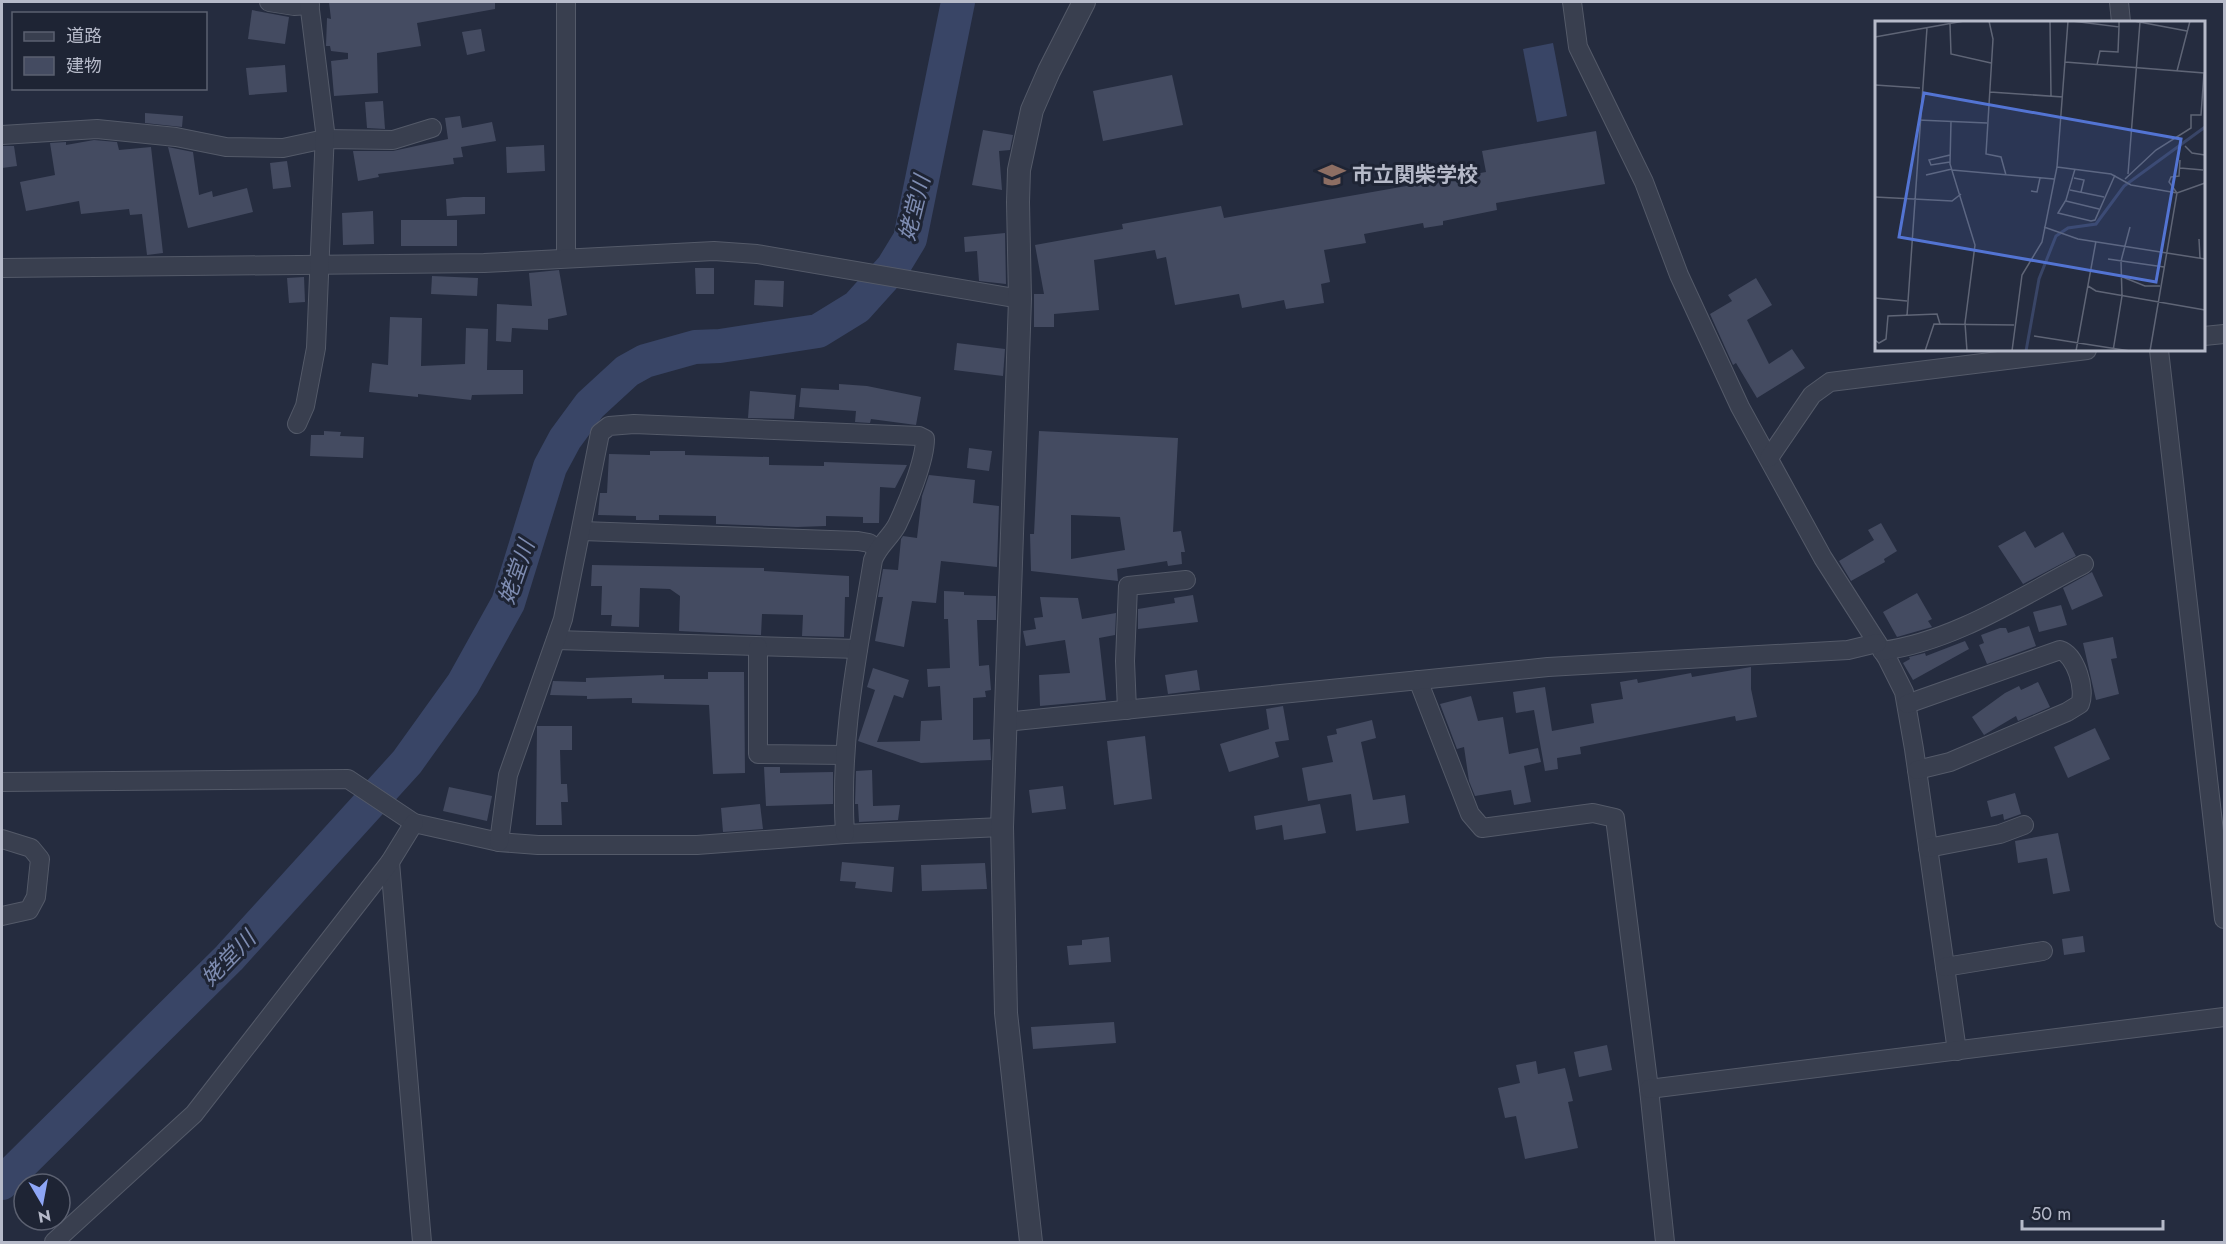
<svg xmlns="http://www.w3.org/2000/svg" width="2226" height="1244" font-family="Jost,'Noto Sans JP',sans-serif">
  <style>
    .water { fill: #394566 }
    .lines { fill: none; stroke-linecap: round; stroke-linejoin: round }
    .river { stroke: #394566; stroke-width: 34 }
    .building { fill: #444b61; fill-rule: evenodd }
    .minor-casing { stroke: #545a69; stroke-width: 20 }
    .tertiary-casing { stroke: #545a69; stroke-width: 24 }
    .minor { stroke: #393f4f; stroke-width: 18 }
    .tertiary { stroke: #393f4f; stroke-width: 22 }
    .labels { text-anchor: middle; stroke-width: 6; stroke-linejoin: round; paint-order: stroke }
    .poi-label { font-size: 21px; font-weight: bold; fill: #b6bac9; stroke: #1e2434; text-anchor: start }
    .water-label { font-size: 22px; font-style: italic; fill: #7e8cb1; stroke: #1e2434 }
    .inset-river { fill: none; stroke: #394566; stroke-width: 3 }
    .inset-road { fill: none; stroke: #5f6576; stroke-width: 1.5 }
    .view { fill: #5374d3; fill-opacity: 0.15; stroke: #5374d3; stroke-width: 3 }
    .inset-edge { fill: none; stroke: #b6bac9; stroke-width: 3 }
  </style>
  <rect width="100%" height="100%" fill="#252c3f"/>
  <polygon class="water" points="1553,43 1567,116 1537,122 1523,49"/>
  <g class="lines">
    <polyline class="river" points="2,1183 229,958 407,762 463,684 508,603 550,467 565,439 590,405 627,371 645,361 695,347 720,346 818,331 857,307 893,267 910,239 958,2"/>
  </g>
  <g class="building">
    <polygon points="329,2 495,2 495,9 417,23 421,46 377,53 378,93 334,96 331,61 348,59 348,53 331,51 330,46 326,46 327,18 331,19"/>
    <polygon points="252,10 289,17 285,44 248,39"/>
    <polygon points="481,29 485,51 467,55 462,32"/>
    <polygon points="285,65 287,92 249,95 246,68"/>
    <polygon points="1172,75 1183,125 1103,141 1093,91"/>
    <polygon points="383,101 385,129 367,128 365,102"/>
    <polygon points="145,113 183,116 182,127 145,123"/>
    <polygon points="460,116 462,128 492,122 496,141 461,147 463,157 453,158 454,164 378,174 379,177 358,181 353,151 393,151 448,139 445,118"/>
    <polygon points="983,130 1013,135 1010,150 999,151 1002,190 972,185"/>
    <polygon points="1596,131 1605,184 1496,203 1497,210 1443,221 1443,225 1424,228 1423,223 1364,234 1366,243 1324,250 1330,282 1321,284 1324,303 1286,309 1284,300 1242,308 1239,294 1175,305 1166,257 1157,259 1155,250 1094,260 1099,310 1054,314 1054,327 1034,327 1034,294 1044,294 1035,245 1123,229 1122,224 1221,206 1224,218 1486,172 1482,151"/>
    <polygon points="94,140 117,142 119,150 151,147 163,253 147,255 142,214 130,215 129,209 81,214 79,201 26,211 20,182 55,175 50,143 66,142 66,145"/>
    <polygon points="544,145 545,171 507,173 506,147"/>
    <polygon points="2,146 14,146 17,166 2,168"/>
    <polygon points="168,147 193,152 199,195 212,191 213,197 247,188 253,212 188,228"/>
    <polygon points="287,161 291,187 273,189 270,163"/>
    <polygon points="463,197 485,197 485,214 447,216 446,199"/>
    <polygon points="373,211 374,244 343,245 342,213"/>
    <rect x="401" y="220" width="56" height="26"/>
    <polygon points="1005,233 1006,284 979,281 977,251 965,252 964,237"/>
    <polygon points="695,268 714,268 714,294 696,294"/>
    <polygon points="559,270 567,315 548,319 548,330 512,328 511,342 496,341 497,304 532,306 529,273"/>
    <polygon points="432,276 478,278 477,296 431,294"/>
    <polygon points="304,277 305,302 289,303 287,278"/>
    <polygon points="1756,278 1772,305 1747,320 1769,364 1792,349 1805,368 1757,398 1736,363 1733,365 1710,314 1732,301 1728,295"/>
    <polygon points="755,280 784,281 783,307 754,305"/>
    <polygon points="390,317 422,318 421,366 465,364 466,328 488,329 487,370 523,370 523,394 472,395 471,400 418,394 418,397 369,392 372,363 388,365"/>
    <polygon points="957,343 1005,349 1003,376 954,370"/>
    <polygon points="839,384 867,386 921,397 916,425 871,419 870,423 855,422 856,411 799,407 801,388 839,390"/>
    <polygon points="750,391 796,395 794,419 748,418"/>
    <polygon points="324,431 341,432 340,436 364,437 363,458 310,456 311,435 324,435"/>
    <path d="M1039,431L1178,438L1173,532L1181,531L1185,552H1181L1182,564L1168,566L1167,561L1117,569L1118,581L1031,571L1030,534H1034ZM1071,515L1120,517L1125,550L1071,559Z"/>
    <polygon points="969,448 992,451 989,471 967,468"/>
    <polygon points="650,451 685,451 685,455 769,457 769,465 824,466 824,462 907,465 895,488 880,487 879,523 863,523 863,517 826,516 826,526 797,527 716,524 716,516 659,515 659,520 636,520 636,516 598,515 600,493 607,493 609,454 650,455"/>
    <polygon points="929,475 975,480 973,503 999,506 997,567 941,561 936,603 912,601 904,647 875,641 883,597 878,597 883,569 898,570 901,539 903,536 917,538 922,496"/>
    <polygon points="1881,523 1897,551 1884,559 1885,562 1851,581 1839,561 1874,540 1868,530"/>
    <polygon points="2025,531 2035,548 2063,532 2076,556 2023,584 1998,546"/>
    <polygon points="592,565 764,568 764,571 849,576 849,597 845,597 844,637 802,636 803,615 762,614 761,635 679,631 680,596 670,589 640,588 639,627 611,626 612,615 601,615 602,586 591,586"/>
    <polygon points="2092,572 2103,596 2072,610 2063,588"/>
    <polygon points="944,591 964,592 964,595 996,596 996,620 977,620 979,666 989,665 991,690 985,691 986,697 973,698 973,740 990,739 991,760 921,763 858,741 875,690 867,687 873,668 909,680 903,698 894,695 877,742 920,741 921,721 942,720 940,686 928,687 927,669 950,668 948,619 944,619"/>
    <polygon points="1917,593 1932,619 1928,621 1932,627 1897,637 1883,612"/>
    <polygon points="1193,595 1198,622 1138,629 1138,609 1175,603 1174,598"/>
    <polygon points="1040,597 1078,598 1082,619 1116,613 1115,635 1099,638 1106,700 1040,706 1039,675 1070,673 1065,640 1026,646 1023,631 1036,629 1034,618 1043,617"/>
    <polygon points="2061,605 2067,625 2039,632 2033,612"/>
    <polygon points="2029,626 2036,646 1987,664 1979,645 1984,643 1981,635 2000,628 2006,628 2008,633"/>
    <polygon points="2113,637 2117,658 2111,659 2119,694 2096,700 2083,643"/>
    <polygon points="1965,641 1969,649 1913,680 1903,663 1910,659 1909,657 1925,653 1926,656"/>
    <polygon points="1751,667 1751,689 1757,717 1736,721 1735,716 1580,747 1581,754 1557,758 1558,769 1545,771 1534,710 1516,713 1513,692 1545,687 1552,731 1594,723 1591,704 1623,699 1620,682 1637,679 1638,683 1691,673 1692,677"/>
    <polygon points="1197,670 1200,690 1168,694 1165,675"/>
    <polygon points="708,672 744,672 745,773 713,774 709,705 632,703 632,698 587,699 587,696 550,695 553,681 586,682 586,678 664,675 664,679 708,679"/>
    <polygon points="2038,682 2050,707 2018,721 2016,716 1984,735 1972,717 2005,693 2019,686 2021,690"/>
    <polygon points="1471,696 1478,721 1503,717 1509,754 1538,748 1541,762 1524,766 1531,802 1514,805 1511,790 1475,796 1469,781 1464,747 1457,749 1440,704"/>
    <polygon points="1283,706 1289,740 1275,742 1279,757 1229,772 1220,744 1269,729 1266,709"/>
    <polygon points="1372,720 1376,738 1361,742 1373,800 1405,795 1409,823 1356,831 1351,794 1308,801 1302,768 1333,762 1327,736 1337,734 1336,729"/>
    <polygon points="537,726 572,726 572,750 560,750 561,784 567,784 568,802 561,802 562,825 536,825"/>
    <polygon points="2095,728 2110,759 2068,778 2054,747"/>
    <polygon points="1145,736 1152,799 1114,805 1107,741"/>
    <polygon points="764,767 780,767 780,773 833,772 833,804 766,806"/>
    <polygon points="872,770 873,806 900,805 898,820 859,822 858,804 855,804 856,771"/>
    <polygon points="1063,786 1066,809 1032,813 1029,790"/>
    <polygon points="449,787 492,796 487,821 443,811"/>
    <polygon points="2015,793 2021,814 2004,820 2003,814 1991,817 1987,801"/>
    <polygon points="760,804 763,829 723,832 721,808"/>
    <polygon points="1320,804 1326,833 1284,840 1282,825 1256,830 1254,816"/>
    <polygon points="2058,833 2070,891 2053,894 2047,858 2018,863 2015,841"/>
    <polygon points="842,862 894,867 892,892 855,888 856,882 840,881"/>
    <polygon points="985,863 987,889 922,891 921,865"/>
    <polygon points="2083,936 2085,952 2064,955 2062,939"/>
    <polygon points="1109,937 1111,962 1069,965 1067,946 1082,945 1082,940"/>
    <polygon points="1114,1022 1116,1043 1033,1049 1031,1027"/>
    <polygon points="1607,1045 1612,1070 1579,1077 1574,1052"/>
    <polygon points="1536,1061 1538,1074 1565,1068 1573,1101 1568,1102 1578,1148 1525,1159 1516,1116 1505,1118 1498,1088 1520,1083 1516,1065"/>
  </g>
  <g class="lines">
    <defs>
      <g id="minor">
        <polyline points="269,2 294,6 310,5"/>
        <polyline points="566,2 566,258"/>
        <polyline points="1572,2 1578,47 1644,182 1679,275 1740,407 1823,558 1887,658 1904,692 1914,749 1957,1051"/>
        <polyline points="2119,2 2121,22"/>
        <polyline points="2,135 97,129 176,137 226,147 283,148 325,139 393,140 432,128"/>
        <polyline points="2,268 484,263 714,251 757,254 1020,299"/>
        <polyline points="2204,336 2224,334"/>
        <polyline points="2159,350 2224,919"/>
        <polyline points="297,424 305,406 316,348 325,131 309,2"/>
        <polyline points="1769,458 1812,395 1830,382 2087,350"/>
        <polyline points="582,531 858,541 869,543 877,549"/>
        <polyline points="556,640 858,649"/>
        <polyline points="758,647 758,754 844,755"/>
        <path d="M1882,651C1955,641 2020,597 2084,564"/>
        <polyline points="1418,680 1470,814 1482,828 1593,813 1615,818 1649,1089 1665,1242"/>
        <path d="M1907,704L2060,650C2076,655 2086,690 2080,704L2067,712L1950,762L1917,770"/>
        <polyline points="1127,710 1125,661 1128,586 1186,580"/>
        <polyline points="1005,722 1548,667 1848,650 1877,643"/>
        <polyline points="2,782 348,779 414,823 499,842 538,845 697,845 845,834 1002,827"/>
        <polyline points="2,839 31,848 40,859 36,897 29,910 2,916"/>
        <path d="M499,842L508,775L563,619L600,433L609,426L634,424L919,436L925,439C925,461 907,504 897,525C890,538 878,546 873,560C858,652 839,740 845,834"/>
        <polyline points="1928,848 2000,834 2024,825"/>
        <polyline points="390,862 422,1242"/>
        <polyline points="1945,967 2043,951"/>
        <polyline points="1649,1089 2224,1017"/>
        <polyline points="54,1242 194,1114 390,862 414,823"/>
      </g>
      <polyline id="tertiary" points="1031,1242 1006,1013 1002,827 1020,299 1018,202 1019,170 1032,110 1049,71 1084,2"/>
    </defs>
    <use href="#minor" class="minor-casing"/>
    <use href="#tertiary" class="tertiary-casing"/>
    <use href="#minor" class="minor"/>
    <use href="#tertiary" class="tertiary"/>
  </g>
  <defs>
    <symbol id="school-bare" viewBox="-9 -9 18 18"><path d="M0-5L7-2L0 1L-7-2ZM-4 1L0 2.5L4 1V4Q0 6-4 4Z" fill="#8d6e63" stroke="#1e2434" stroke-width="2.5" paint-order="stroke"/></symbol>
  </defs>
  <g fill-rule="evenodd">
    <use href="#school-bare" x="1313" y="156" width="38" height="38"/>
  </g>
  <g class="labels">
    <g class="poi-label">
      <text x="1352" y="182">市立関柴学校</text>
    </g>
    <g class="water-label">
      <text transform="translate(914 208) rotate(-76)" y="8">姥堂川</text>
      <text transform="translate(516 572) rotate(-71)" y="8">姥堂川</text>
      <text transform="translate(228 958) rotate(-46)" y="8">姥堂川</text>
    </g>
  </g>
  <g transform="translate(1875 21)">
    <rect width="330" height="330" fill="#252c3f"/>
    <path class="inset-river" d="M151,330L164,258L181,215L193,207L221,203L249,165L330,106"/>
    <path class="inset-road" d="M114,0L118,18L111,133L126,136L131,154M175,0L176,75M197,0L244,6V0M259,0L312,10M75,3L76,33L116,42M0,16L89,0M190,41L329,52L326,94H316V107L281,129L250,158M222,44L225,30L243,31L244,6M302,50L315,0M0,64L45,67M115,71L188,76M43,99L112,102M76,100L75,143L100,224L90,302L92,330M310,125L317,132L330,134M75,141L56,144L54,139L75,134M182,146L236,153L256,164L302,172L330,162M305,147L328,149M200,148L191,179L183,192L216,200L220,199L240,154M77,149L179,158M253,153L265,1M51,154L77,148M199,157L209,159L206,171M195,169L229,176M156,170L162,171L165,157M0,176L77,180L86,173M191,180L224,188M169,206L203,218L330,238M324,218L325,237M233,238L289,246M245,255L270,265H285M213,265L221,270L330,289M0,277L32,280M32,295L52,7M159,315L255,330M0,319L4,322L11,318L13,295L62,293L65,303M50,330L59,303L139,304M137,330L147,254L167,221L182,146L193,0M201,330L221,220M238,330L247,275L246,240L255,206M275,330L302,172L294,161L296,156L304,155L305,139"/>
    <path class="view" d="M49,72L306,118L281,261L24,216Z"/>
    <rect width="330" height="330" class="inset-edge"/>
  </g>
  <rect width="2226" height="1244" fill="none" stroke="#b6bac9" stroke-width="6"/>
  <rect x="12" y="12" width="195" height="78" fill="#1e2434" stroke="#5b6070" stroke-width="1.5"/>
  <rect x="24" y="32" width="30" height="9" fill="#393f4f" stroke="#5b6070" stroke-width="1.5"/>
  <text x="66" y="42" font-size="18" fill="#b6bac9">道路</text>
  <rect x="24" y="57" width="30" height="18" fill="#444b61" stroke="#5b6070" stroke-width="1.5"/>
  <text x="66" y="72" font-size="18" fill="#b6bac9">建物</text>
  <g transform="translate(42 1202) rotate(170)"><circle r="28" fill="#1e2434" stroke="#5b6070" stroke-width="1.5"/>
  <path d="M0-4.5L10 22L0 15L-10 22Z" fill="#8ea6f6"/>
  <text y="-9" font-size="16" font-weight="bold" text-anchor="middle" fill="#b6bac9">N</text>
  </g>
  <path d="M2022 1220v9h141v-9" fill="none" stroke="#b6bac9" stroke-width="3"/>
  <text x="2031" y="1220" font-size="18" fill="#b6bac9" stroke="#1e2434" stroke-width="4.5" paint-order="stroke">50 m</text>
</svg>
